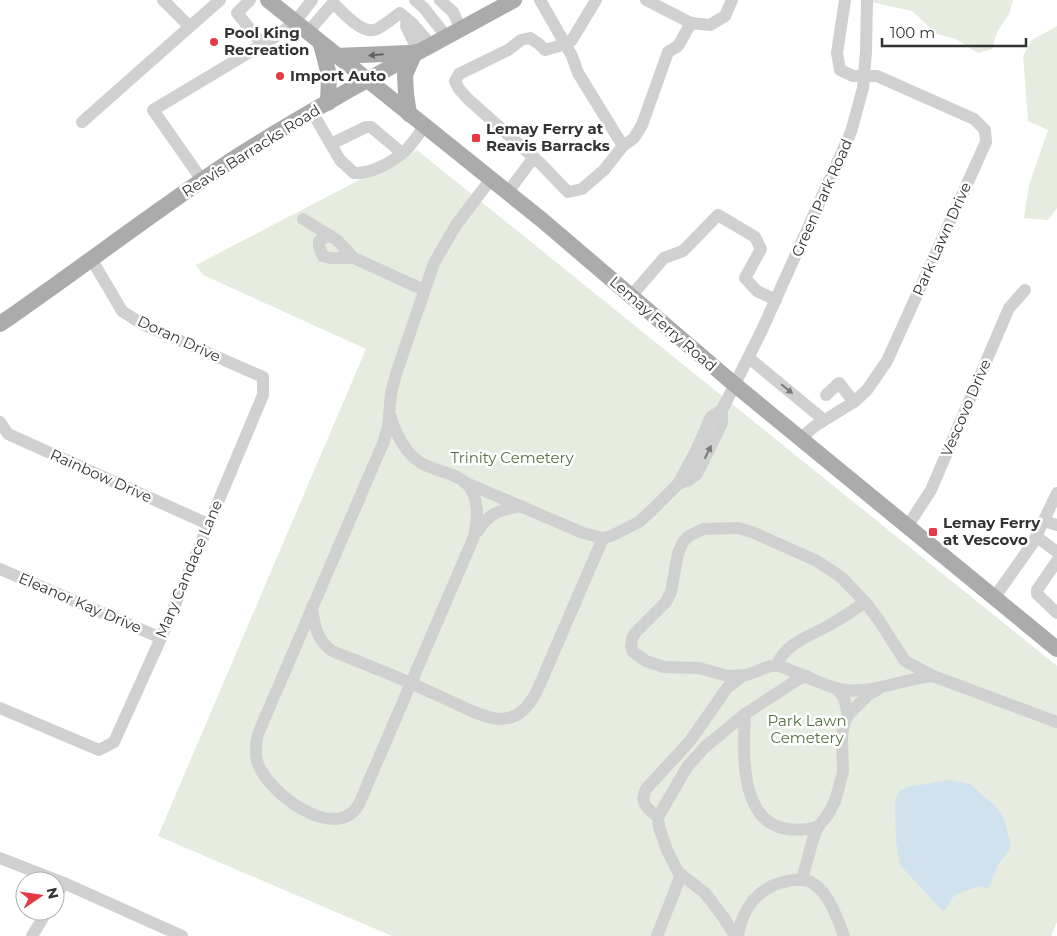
<svg xmlns="http://www.w3.org/2000/svg" width="1057" height="936" font-family="Montserrat,sans-serif">
  <style>
    .green { fill: #e6ecdf }
    .water { fill: #cfe2ee }
    .lines { fill: none; stroke-linecap: round; stroke-linejoin: round }
    .minor { stroke: #d0d0d0; stroke-width: 12 }
    .major { stroke: #ababab; stroke-width: 16 }
    .oneway { fill: #636363 }
    .oneway2 { fill: #7a7a7a }
    .poi-dot { fill: #e63946; stroke: #fff; stroke-width: 2 }
    .labels { text-anchor: middle; stroke-width: 5; stroke-linejoin: round; paint-order: stroke }
    .poi-label { font-size: 15px; font-weight: bold; fill: #333; stroke: #fff; text-anchor: start }
    .street-label { font-size: 15px; fill: #333; stroke: #fff }
    .park-label { font-size: 15px; fill: #56703f; stroke: #fff }
  </style>
  <rect width="100%" height="100%" fill="#fff"/>
  <g class="green">
    <polygon points="872,0 1013,0 1009,14 997,32 992,49 978,53 956,39 937,34 912,11 872,2"/>
    <polygon points="1057,26 1057,208 1048,220 1024,218 1029,185 1048,130 1028,121 1023,56 1032,40"/>
    <polygon points="417,150 1057,666 1057,922 1051,936 392,936 158,836 366,349 203,275 196,265"/>
  </g>
  <path class="water" d="M950,780L970,784L994,805L1001,814L1006,825L1011,847L998,865L989,887L986,888L979,886C971,889 956,893 952,898C950,901 948,906 946,909L943,911L900,865L896,841L895,803L897,795L901,790L908,787Z"/>
  <g class="lines">
    <g class="minor">
      <polyline points="163,0 189,26"/>
      <polyline points="250,0 237,13 263,45"/>
      <polyline points="415,0 424,8 446,36"/>
      <polyline points="440,0 453,12 461,29"/>
      <polyline points="540,0 572,56 578,73 623,146 604,170 582,189 568,192 541,164 468,99 459,89 455,81 459,74 508,50 521,40 530,38 539,44 545,50 566,44 572,40 596,0"/>
      <polyline points="646,0 691,23 710,25 725,16 732,0"/>
      <polyline points="407,20 406,26 418,51"/>
      <path d="M307,33L333,3C344,13 363,36 377,29C385,25 393,18 400,13L412,23L430,44"/>
      <path d="M312,112L340,160L354,173C372,174 392,162 405,151C412,145 418,134 425,126"/>
      <polyline points="82,122 220,0"/>
      <polyline points="331,144 366,127 371,127 402,153"/>
      <polyline points="623,146 634,138 642,125 668,52 678,46 691,23"/>
      <polyline points="202,180 153,110 275,37 295,22 312,0"/>
      <polyline points="508,192 534,157"/>
      <polyline points="303,219 337,240 354,258 424,290"/>
      <polyline points="331,236 323,238 319,241 319,246 323,256 330,258 354,258"/>
      <polyline points="631,296 664,258 683,251 718,215 755,237 761,249 745,278 757,291 776,300"/>
      <polyline points="749,358 824,420"/>
      <polyline points="826,395 839,383 854,402"/>
      <path d="M390,415C396,434 404,452 421,463C432,469 446,472 457,477C481,489 479,518 473,539L359,804C336,845 266,792 257,761C255,753 256,743 258,734L384,441L388,427L391,393L397,371L434,263L456,225L491,179"/>
      <polyline points="0,422 8,434 208,524"/>
      <polyline points="800,439 815,426 854,402 867,390 887,361 986,142 985,130 974,119 877,76 853,76 840,70 837,53 845,0"/>
      <polyline points="464,482 583,533 603,538 611,536 639,522 652,510 678,484 695,453 711,417 722,410"/>
      <polyline points="678,484 689,480 697,474 701,466 722,423 722,410 762,330 851,132 863,88 866,52 867,0"/>
      <polyline points="1044,521 1057,525"/>
      <polyline points="907,527 931,490 1009,308 1025,290"/>
      <path d="M478,531C489,512 501,510 521,506"/>
      <polyline points="1037,537 1057,552"/>
      <polyline points="1057,561 1037,590 1037,594 1057,613"/>
      <polyline points="0,569 161,638"/>
      <polyline points="994,598 1033,543 1057,493"/>
      <path d="M312,607C314,625 317,640 332,651C364,664 397,676 428,691C448,699 480,718 500,719C519,719 529,706 537,691L603,538"/>
      <path d="M776,666C786,641 814,635 835,622C845,616 855,609 865,602"/>
      <path d="M933,676C903,679 875,693 845,690C827,688 798,672 779,666H770L747,675L728,676L699,668L664,667L646,661L633,652L631,646L632,639L635,633L666,602L671,592L678,553L683,542L689,536L703,529L738,528L752,532L817,561L841,577L865,602L878,619L905,661L933,676L1057,722"/>
      <polyline points="0,708 99,750 114,742 161,638 263,395 263,377 142,324 122,311 92,260"/>
      <path d="M745,714C742,769 741,845 818,827"/>
      <polyline points="848,715 868,695 877,690"/>
      <path d="M658,817C647,809 639,802 646,789L690,741L727,688L744,675"/>
      <polyline points="0,858 64,883 182,936"/>
      <polyline points="802,880 813,839 818,827 829,813 835,801 843,772 842,736 844,724 848,715 844,698 836,688"/>
      <polyline points="55,898 64,883"/>
      <polyline points="32,936 47,911"/>
      <polyline points="657,936 681,875"/>
      <polyline points="735,936 724,918 705,893 678,872 667,850 659,827 658,817 687,767 705,747 745,714 797,680 807,676"/>
      <path d="M738,936C742,908 759,886 788,881C797,879 806,878 814,884C830,895 837,918 844,936"/>
    </g>
    <g class="major">
      <polyline points="268,0 542,220 734,384 1057,649"/>
      <polyline points="321,44 329,75 328,103"/>
      <polyline points="336,56 410,53"/>
      <polyline points="409,114 406,94 405,75 415,52"/>
      <path d="M0,324C80,269 157,209 238,156C327,99 422,51 514,0"/>
    </g>
  </g>
  <defs><path id="oneway-solid" d="M-6-.8H1V-3.2L6.5 0L1 3.2V.8H-6Z" transform="scale(1.25)"/></defs>
  <use class="oneway" href="#oneway-solid" transform="translate(376 55) rotate(175)"/>
  <g class="oneway2">
    <use href="#oneway-solid" transform="translate(787 389) rotate(39)"/>
    <use href="#oneway-solid" transform="translate(708 452) rotate(-64)"/>
  </g>
  <g class="poi-dot">
    <circle cx="214" cy="42" r="5"/>
    <circle cx="280" cy="76" r="5"/>
    <rect x="471" y="133" width="10" height="10" rx="2.5"/>
    <rect x="928" y="527" width="10" height="10" rx="2.5"/>
  </g>
  <g class="labels">
    <g class="poi-label">
      <text x="224" y="38">Pool King<tspan x="224" dy="17">Recreation</tspan></text>
      <text x="290" y="81">Import Auto</text>
      <text x="486" y="134">Lemay Ferry at<tspan x="486" dy="17">Reavis Barracks</tspan></text>
      <text x="943" y="528">Lemay Ferry<tspan x="943" dy="17">at Vescovo</tspan></text>
    </g>
    <g class="street-label">
      <text transform="translate(251 151) rotate(-32)" y="5">Reavis Barracks Road</text>
      <text transform="translate(822 198) rotate(-66)" y="5">Green Park Road</text>
      <text transform="translate(942 239) rotate(-66)" y="5">Park Lawn Drive</text>
      <text transform="translate(663 324) rotate(41)" y="5">Lemay Ferry Road</text>
      <text transform="translate(179 339) rotate(25)" y="5">Doran Drive</text>
      <text transform="translate(966 408) rotate(-67)" y="5">Vescovo Drive</text>
      <text transform="translate(101 476) rotate(24)" y="5">Rainbow Drive</text>
      <text transform="translate(189 569) rotate(-67)" y="5">Mary Candace Lane</text>
      <text transform="translate(80 603) rotate(23)" y="5">Eleanor Kay Drive</text>
    </g>
    <g class="park-label">
      <text x="512" y="463">Trinity Cemetery</text>
      <text x="807" y="726">Park Lawn<tspan x="807" dy="17">Cemetery</tspan></text>
    </g>
  </g>
  <g transform="translate(40 896) rotate(77)"><circle r="24" fill="#ffffff" stroke="#adadad"/>
  <path d="M0-4L9 19L0 12L-9 19Z" fill="#e63946"/>
  <text y="-8" font-size="14" font-weight="bold" text-anchor="middle" fill="#333333">N</text>
  </g>
  <path d="M882 38v8h144v-8" fill="none" stroke="#333333" stroke-width="2.5"/>
  <text x="890" y="38" font-size="15" fill="#333333" stroke="#ffffff" stroke-width="4" paint-order="stroke">100 m</text>
</svg>
